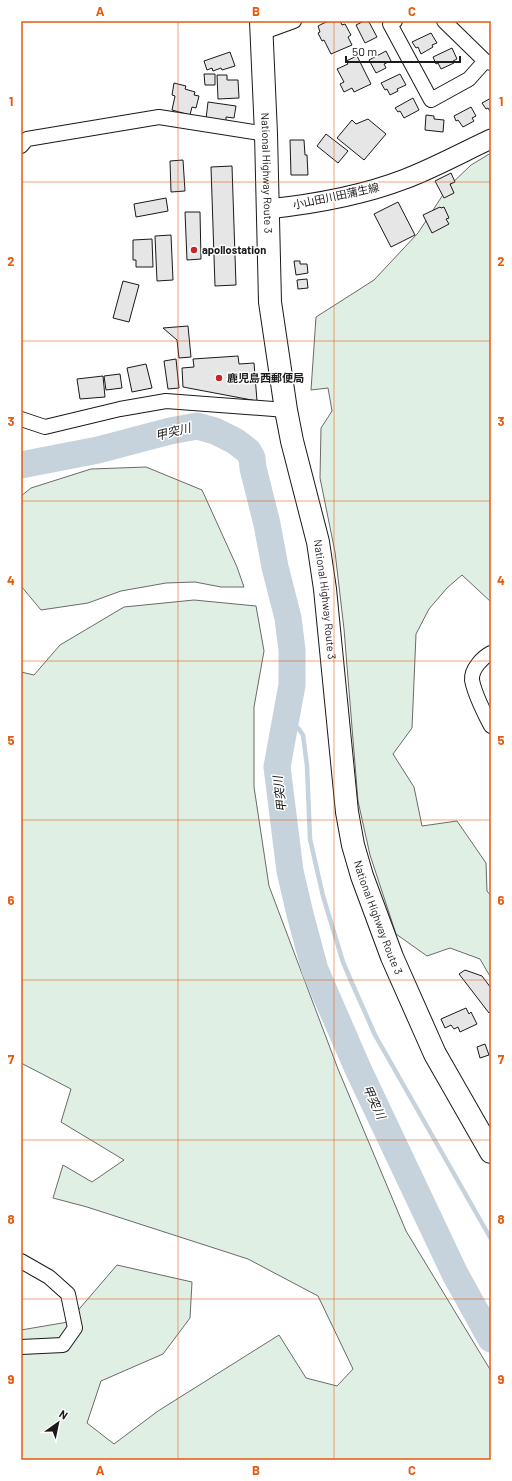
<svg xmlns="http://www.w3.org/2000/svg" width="512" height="1481" font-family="Barlow,'Noto Sans JP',sans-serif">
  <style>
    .green { fill: #e0efe3; stroke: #6a6a6a }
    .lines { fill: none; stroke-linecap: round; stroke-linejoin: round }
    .stream { stroke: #c6d2dc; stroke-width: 4.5 }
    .river { stroke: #c6d2dc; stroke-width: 27 }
    .building { fill: #e6e6e6; stroke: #1a1a1a }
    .minor-casing { stroke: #1a1a1a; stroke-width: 16 }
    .secondary-casing { stroke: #1a1a1a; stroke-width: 21 }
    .trunk-casing { stroke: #1a1a1a; stroke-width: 24 }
    .minor { stroke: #fff; stroke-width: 14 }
    .secondary { stroke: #fff; stroke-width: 19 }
    .trunk { stroke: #fff; stroke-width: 22 }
    .grid { fill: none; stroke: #e8590c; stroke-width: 1; stroke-opacity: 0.55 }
    .poi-dot { fill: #c62828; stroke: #fff; stroke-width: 1.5 }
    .labels { text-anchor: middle; stroke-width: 3; stroke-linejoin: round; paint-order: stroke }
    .street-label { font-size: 11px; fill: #1a1a1a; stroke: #fff }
    .poi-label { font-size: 11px; font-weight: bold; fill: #1a1a1a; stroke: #fff; text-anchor: start }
    .water-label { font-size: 12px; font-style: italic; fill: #1a1a1a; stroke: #fff }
    .neatline { fill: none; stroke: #e8590c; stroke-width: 1.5 }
    .grid-label { font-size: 13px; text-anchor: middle; font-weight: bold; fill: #e8590c }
  </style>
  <rect width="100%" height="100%" fill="#fff"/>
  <g class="green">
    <polygon points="491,153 491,602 462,575 447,588 429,609 416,634 412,728 393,754 414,787 422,826 457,821 486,863 487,891 491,896 491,978 480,959 450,948 427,956 396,934 370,855 358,801 344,629 335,552 320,478 321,428 332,411 328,388 311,390 316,317 374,280 418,233 448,187 471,165"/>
    <polygon points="146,467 202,490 237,567 244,587 221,587 195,582 166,583 121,591 88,603 41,610 21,586 21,496 31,488 91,469"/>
    <polygon points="194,600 256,606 264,651 254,707 254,787 269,886 338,1069 406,1231 491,1371 491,1460 21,1460 21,1330 68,1322 117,1265 192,1282 190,1318 163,1354 101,1381 87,1423 114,1444 158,1411 279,1335 306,1378 337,1386 353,1369 318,1296 248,1259 87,1207 53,1198 63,1165 92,1182 124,1160 61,1122 71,1089 21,1063 21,672 34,675 60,645 124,607"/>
  </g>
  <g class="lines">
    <g class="stream">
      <polyline points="285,719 298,728 303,735 307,766 310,839 323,896 343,962 352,983 375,1035 491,1239"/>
      <polyline points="478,1317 491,1308"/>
    </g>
    <polyline class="river" points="21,465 98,450 170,431 197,426 215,431 235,441 248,451 252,458 253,468 267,524 275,567 288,618 292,650 292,685 277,767 290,871 300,914 315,970 358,1069 455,1274 491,1339"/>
  </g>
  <g class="building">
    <polygon points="328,21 340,21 342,25 345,24 351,35 348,37 352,45 331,54 324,40 322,41 318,33 320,32 318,26"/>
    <polygon points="364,21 369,22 377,37 365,43 356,25"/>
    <polygon points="431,33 437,43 432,45 433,47 421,54 418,47 416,48 412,42"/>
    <polygon points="452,48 457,59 453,61 454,63 441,69 438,63 436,64 433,57"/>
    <polygon points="386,51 391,61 384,64 386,68 376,73 369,60"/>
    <polygon points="230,52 235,66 222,70 221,68 213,71 212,68 207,70 204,61"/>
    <polygon points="357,56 371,84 354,92 352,88 344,92 340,84 344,82 337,69 348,64 346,61"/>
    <polygon points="204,74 215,74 215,85 205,85"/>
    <polygon points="400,74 406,85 397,89 398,91 390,95 387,89 385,90 381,83"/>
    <polygon points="217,75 227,75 227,80 238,80 239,98 218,99"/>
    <polygon points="174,83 186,86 185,89 195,92 194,95 199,96 196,108 192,107 190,115 172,110 175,96 172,95"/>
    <polygon points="413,98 419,110 404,118 400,111 398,112 395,108"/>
    <polygon points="491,98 491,113 488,108 486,109 482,103"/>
    <polygon points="208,102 236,106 234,118 226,117 226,122 206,119"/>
    <polygon points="471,107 476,116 472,118 474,121 463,127 458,120 456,121 454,116"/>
    <polygon points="426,115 434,116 434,119 444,120 443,132 425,130"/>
    <polygon points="368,119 386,134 364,160 337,138 352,120 356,124"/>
    <polygon points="326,134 348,151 338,163 317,146"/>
    <polygon points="290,140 304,140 305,155 307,155 308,175 291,175"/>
    <polygon points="183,160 185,191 171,192 170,161"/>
    <polygon points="232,166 236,285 215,286 211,167"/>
    <polygon points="451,173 455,182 450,184 454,193 444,198 435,181"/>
    <polygon points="166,198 168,211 136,217 134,204"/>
    <polygon points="398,202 415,235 391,247 374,214"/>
    <polygon points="440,207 441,208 444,207 449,218 446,219 449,224 432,233 423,215"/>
    <polygon points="185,212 200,212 201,259 187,260"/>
    <polygon points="171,235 173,280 157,281 155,236"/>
    <polygon points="152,239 153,267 136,267 136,260 133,260 133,240"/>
    <polygon points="294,261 300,261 300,264 307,264 308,273 296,275"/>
    <polygon points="307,279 308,288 298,289 297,280"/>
    <polygon points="123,281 139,285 129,322 113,318"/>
    <polygon points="188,326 191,357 179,358 177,340 163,328"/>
    <polygon points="238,356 239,364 254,363 257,401 183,387 182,368 194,367 193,359"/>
    <polygon points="176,359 179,388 168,389 164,361"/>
    <polygon points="146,364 152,388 132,392 127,368"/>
    <polygon points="120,374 122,388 106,390 104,376"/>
    <polygon points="103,376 105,397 80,399 77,379"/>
    <polygon points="465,970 482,976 491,988 491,1011 489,1013 459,974"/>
    <polygon points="466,1008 469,1014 471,1012 477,1024 460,1032 458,1027 454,1029 451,1025 445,1028 441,1019"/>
    <polygon points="485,1044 489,1055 480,1058 477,1047"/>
  </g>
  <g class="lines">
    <defs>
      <g id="minor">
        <polyline points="395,21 390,24 431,100 469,79 485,61"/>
        <polyline points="444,21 485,61 491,63"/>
        <polyline points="261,33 294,21"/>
        <polyline points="21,146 27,139 159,117 266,134"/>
        <polyline points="21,419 45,427 120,409 166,401 286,410"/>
        <path d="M491,653C483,657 471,669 472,680C474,692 485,715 491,726"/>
        <polyline points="21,1261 49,1277 68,1294 75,1328 63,1345 21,1347"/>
      </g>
      <path id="secondary" d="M268,209C315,204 361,196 405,179C434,168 463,152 491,139"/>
      <g id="trunk">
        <path id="s1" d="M261,21L266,134L270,302L286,410L292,441L318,542L325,589L347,812L353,845L362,876L392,957L435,1054L491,1152"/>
      </g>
    </defs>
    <use href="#minor" class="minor-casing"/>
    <use href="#secondary" class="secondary-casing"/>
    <use href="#trunk" class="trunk-casing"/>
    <use href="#minor" class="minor"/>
    <use href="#secondary" class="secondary"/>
    <use href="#trunk" class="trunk"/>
  </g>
  <path class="grid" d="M178,21V1460M334,21V1460M21,182H491M21,341H491M21,501H491M21,661H491M21,820H491M21,980H491M21,1140H491M21,1299H491"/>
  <g class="poi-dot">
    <circle cx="194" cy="250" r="4"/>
    <circle cx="219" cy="378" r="4"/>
  </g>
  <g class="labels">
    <g class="street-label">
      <text dy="4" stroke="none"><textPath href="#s1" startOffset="152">National Highway Route 3</textPath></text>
      <text transform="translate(336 196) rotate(-12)" y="4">小山田川田蒲生線</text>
      <text dy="4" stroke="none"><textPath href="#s1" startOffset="584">National Highway Route 3</textPath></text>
      <text dy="4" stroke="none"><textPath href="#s1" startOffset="908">National Highway Route 3</textPath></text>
    </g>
    <g class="poi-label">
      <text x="202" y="254">apollostation</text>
      <text x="227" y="382">鹿児島西郵便局</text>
    </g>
    <g class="water-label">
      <text transform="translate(173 432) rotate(-14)" y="4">甲突川</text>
      <text transform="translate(280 794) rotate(-97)" y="4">甲突川</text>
      <text transform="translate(374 1102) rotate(65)" y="4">甲突川</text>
    </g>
  </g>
  <rect width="512" height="1481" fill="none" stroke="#ffffff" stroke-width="44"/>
  <g transform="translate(58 1423) rotate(33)" stroke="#ffffff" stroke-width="3" paint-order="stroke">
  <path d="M0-3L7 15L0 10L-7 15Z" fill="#1a1a1a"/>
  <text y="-6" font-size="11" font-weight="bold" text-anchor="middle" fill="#1a1a1a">N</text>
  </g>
  <path d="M346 56v6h114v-6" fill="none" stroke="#1a1a1a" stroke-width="2"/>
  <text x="352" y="56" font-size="12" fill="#1a1a1a" stroke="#ffffff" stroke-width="3" paint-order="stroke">50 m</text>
  <rect x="22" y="22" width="468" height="1437" class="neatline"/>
  <g class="grid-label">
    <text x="100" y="16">A</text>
    <text x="256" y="16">B</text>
    <text x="412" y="16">C</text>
    <text x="11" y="106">1</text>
    <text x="501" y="106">1</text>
    <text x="11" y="266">2</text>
    <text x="501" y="266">2</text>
    <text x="11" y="426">3</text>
    <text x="501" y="426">3</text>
    <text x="11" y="585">4</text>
    <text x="501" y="585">4</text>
    <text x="11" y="745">5</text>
    <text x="501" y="745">5</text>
    <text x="11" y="905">6</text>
    <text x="501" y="905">6</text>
    <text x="11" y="1064">7</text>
    <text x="501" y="1064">7</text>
    <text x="11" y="1224">8</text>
    <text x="501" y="1224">8</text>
    <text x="11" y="1384">9</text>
    <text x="501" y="1384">9</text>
    <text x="100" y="1475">A</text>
    <text x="256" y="1475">B</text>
    <text x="412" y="1475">C</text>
  </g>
</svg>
